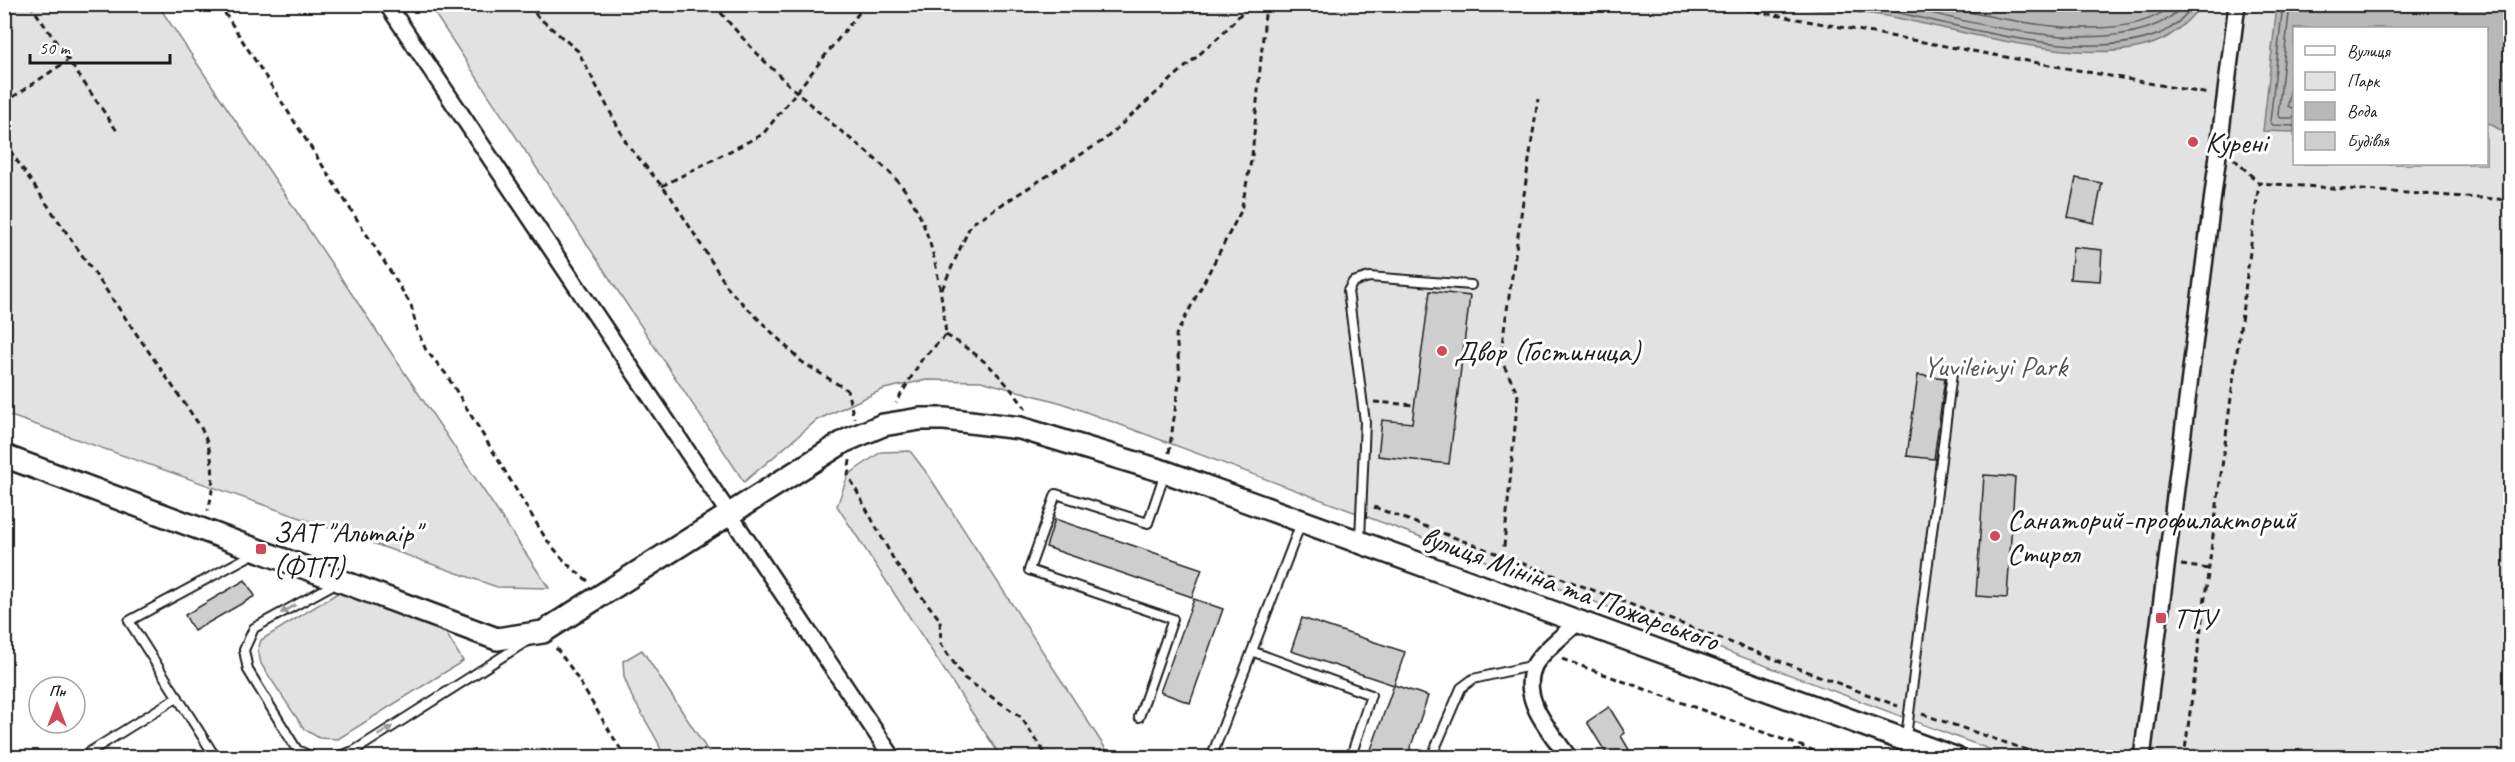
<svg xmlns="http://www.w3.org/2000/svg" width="2515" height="762" font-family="Caveat,sans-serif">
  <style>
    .green { fill: #e2e2e2; stroke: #7f7f7f; stroke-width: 1.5; fill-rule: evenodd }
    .water { fill: #b8b8b8; stroke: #7a7a7a; stroke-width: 1.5 }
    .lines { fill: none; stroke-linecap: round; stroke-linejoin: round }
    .shore { stroke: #5a5a5a; stroke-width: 1.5 }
    .building { fill: #cecece; stroke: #1c1c1c; stroke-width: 1.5 }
    .lane-casing { stroke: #1c1c1c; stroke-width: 12 }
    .street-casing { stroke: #1c1c1c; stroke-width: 20 }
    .secondary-casing { stroke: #1c1c1c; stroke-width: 26 }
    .path { stroke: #1c1c1c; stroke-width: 3; stroke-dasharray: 6 4.5; stroke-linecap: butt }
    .lane { stroke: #fff; stroke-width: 8 }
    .street { stroke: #fff; stroke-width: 15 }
    .secondary { stroke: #fff; stroke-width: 21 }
    .oneway { fill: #999 }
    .poi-dot { fill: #d1495b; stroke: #fff; stroke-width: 2 }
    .labels { text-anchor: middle; stroke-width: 6; stroke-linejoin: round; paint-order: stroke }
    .poi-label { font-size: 30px; fill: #1c1c1c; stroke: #fff; text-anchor: start }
    .park-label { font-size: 30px; fill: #575757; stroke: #fff }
    .street-label { font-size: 30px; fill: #1c1c1c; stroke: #fff }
  </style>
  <rect width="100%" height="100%" fill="#fff"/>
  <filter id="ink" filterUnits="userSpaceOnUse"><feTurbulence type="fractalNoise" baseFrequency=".0167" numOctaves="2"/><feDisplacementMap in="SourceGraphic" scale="12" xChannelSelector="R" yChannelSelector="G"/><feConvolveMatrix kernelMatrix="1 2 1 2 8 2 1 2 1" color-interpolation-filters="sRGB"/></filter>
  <g filter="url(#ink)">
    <g class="green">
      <polygon points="5,4 158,5 549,588 497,587 5,414"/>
      <path d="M429,5H2510V757H2010L1062,403L981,381L926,380L884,389L817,420L744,482ZM2294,28H2486V164H2294Z"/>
      <polygon points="910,451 929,476 1111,757 1001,757 837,506 848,475 881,452"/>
      <polygon points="344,589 440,623 463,661 338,739 319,738 304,729 261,664 258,650 261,640"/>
      <polygon points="642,650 712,757 663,757 658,742 632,697 624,677 623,661"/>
    </g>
    <g class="water">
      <path d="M1774,5H2202C2192,16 2183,27 2169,36C2105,75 1961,30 1892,17C1853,10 1813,10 1774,5Z"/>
      <polygon points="2277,5 2510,5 2510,136 2487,122 2486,28 2294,28 2294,132 2263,131"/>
    </g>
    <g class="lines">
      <g class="shore">
        <path d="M1822,4C1846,7 1871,6 1895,12C1969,28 2092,65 2164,32C2176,26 2186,15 2194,4"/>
        <path d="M1897,4C1967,23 2132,67 2185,4"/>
        <path d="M1933,4C1992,17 2125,51 2173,4"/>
        <polyline points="2283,4 2270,122 2273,125 2294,126"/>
        <polyline points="2290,4 2278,115 2281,118 2294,118"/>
        <polyline points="2294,51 2288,106 2294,109"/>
      </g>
    </g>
    <g class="building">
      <polygon points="2076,178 2102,183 2094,223 2068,217"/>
      <polygon points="2073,247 2102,250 2100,281 2070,279"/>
      <polygon points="1430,291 1470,296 1449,464 1378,456 1382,420 1412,423"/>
      <polygon points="1918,375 1945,378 1934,459 1907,456"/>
      <polygon points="1984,475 2015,477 2007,598 1976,596"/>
      <polygon points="1055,519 1202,569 1192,597 1046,547"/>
      <polygon points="245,580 255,596 194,631 185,615"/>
      <polygon points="1194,599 1223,609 1190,703 1160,692"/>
      <polygon points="1302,618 1405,652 1394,685 1291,651"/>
      <polygon points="1394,685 1428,696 1407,758 1368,758"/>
      <polygon points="1609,707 1625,733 1621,736 1634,758 1609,758 1587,722"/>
    </g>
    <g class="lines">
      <defs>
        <g id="lane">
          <polyline points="1360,539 1365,422 1348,291 1353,282 1369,277 1471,285"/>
          <polyline points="1254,652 1371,695 1352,753"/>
          <polyline points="1139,717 1173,619 1029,570 1056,494 1148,523 1165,473"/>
          <polyline points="1906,737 1952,373"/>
          <polyline points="80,758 178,697"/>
          <polyline points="216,758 129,621 255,553"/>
          <polyline points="315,758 297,750 248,670 244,650 254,628 336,583"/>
          <polyline points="333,758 354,751 527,641"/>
          <polyline points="1211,758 1301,523"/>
          <polyline points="1431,758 1461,688 1473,679 1535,665"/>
        </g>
        <g id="street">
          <polyline points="387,4 893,758"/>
          <path d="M1569,758C1551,732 1519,699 1534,666C1540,653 1566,633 1577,623"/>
          <polyline points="2142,758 2237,4"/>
        </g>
        <polyline id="secondary" points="4,456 497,639 543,632 845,441 883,425 920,419 945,419 1020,428 1166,472 1955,758"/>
      </defs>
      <use href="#lane" class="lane-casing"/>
      <use href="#street" class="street-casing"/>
      <use href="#secondary" class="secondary-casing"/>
      <g class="path">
        <polyline points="30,4 117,131"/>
        <polyline points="219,4 392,274 411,305 417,330 426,350 446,374 546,539 567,564 588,581"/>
        <polyline points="529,4 537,16 578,51 627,144 671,197 730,291 802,362 847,390 854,418"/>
        <path d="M714,4C750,50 792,89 836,127C861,148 894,171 911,199C935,240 941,289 946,335L922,359L896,403"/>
        <polyline points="1714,4 2209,94"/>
        <polyline points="4,103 67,61"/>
        <path d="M4,142L200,426C214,453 216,481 208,511"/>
        <polyline points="2234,159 2259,183 2510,200"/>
        <polyline points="662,186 763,134 866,4"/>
        <polyline points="942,289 971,224 1104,140 1222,34 1250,4"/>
        <path d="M946,335C984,357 1001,375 1026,409"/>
        <polyline points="1374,402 1415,405"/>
        <polyline points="1169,453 1180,376 1176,335 1241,211 1252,156 1266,4"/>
        <polyline points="850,460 848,475 895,562 940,620 941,644 964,678 1021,717 1048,758"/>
        <polyline points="1374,507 1898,706"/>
        <polyline points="1503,557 1518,394 1501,360 1501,351 1538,99"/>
        <polyline points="2181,565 2209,569"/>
        <polyline points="556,648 571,668 626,758"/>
        <polyline points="1562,659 1834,758"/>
        <polyline points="1922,714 2050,758"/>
        <polyline points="2184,758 2259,183"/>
      </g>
      <use href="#lane" class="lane"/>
      <use href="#street" class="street"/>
      <use href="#secondary" class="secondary"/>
    </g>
    <defs><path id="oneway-solid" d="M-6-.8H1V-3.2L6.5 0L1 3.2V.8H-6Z" transform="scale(1.5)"/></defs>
    <g class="oneway">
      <use href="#oneway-solid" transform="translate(288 609) rotate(151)"/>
      <use href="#oneway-solid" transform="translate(385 731) rotate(-32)"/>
    </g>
  </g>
  <g class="poi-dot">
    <circle cx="2193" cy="142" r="6"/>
    <circle cx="1442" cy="351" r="6"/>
    <circle cx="1995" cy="536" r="6"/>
    <rect x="255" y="543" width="12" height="12" rx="3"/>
    <rect x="2155" y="612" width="12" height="12" rx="3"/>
  </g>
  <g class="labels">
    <g class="poi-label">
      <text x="2205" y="152">Курені</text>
      <text x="1454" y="361">Двор (Гостиница)</text>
      <text x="2007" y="529">Санаторий-профилакторий<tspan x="2007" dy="34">Стирол</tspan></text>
      <text x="273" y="542">ЗАТ "Альтаір"<tspan x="273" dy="34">(ФТП)</tspan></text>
      <text x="2173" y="628">ТТУ</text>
    </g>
    <g class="park-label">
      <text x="1995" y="376">Yuvileinyi Park</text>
    </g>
    <g class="street-label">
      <text transform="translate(1570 588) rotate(20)" y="10">вулиця Мініна та Пожарського</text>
    </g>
  </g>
  <rect width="2515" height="762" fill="none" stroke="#fff" stroke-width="24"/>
  <rect x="12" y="12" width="2491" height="738" fill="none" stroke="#1c1c1c" stroke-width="2" filter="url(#ink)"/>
  <rect x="2293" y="27" width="195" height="138" fill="#ffffff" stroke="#a4a4a4" stroke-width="1.5"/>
  <rect x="2305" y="46" width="30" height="9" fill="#ffffff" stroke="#a4a4a4" stroke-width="1.5"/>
  <text x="2347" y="57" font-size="18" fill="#1c1c1c">Вулиця</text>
  <rect x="2305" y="72" width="30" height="18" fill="#e2e2e2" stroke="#a4a4a4" stroke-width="1.5"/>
  <text x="2347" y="87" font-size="18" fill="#1c1c1c">Парк</text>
  <rect x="2305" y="102" width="30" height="18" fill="#b8b8b8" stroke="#a4a4a4" stroke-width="1.5"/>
  <text x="2347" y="117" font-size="18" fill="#1c1c1c">Вода</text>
  <rect x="2305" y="132" width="30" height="18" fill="#cecece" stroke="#a4a4a4" stroke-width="1.5"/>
  <text x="2347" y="147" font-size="18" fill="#1c1c1c">Будівля</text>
  <g transform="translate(57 705)"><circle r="28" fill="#ffffff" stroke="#a4a4a4" stroke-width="1.5"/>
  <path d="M0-4.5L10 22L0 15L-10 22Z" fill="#d1495b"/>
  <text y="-9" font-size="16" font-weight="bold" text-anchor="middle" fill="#1c1c1c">Пн</text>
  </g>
  <path d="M30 54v9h140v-9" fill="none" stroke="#1c1c1c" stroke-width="3"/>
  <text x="39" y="54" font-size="18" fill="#1c1c1c" stroke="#ffffff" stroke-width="4.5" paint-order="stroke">50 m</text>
</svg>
